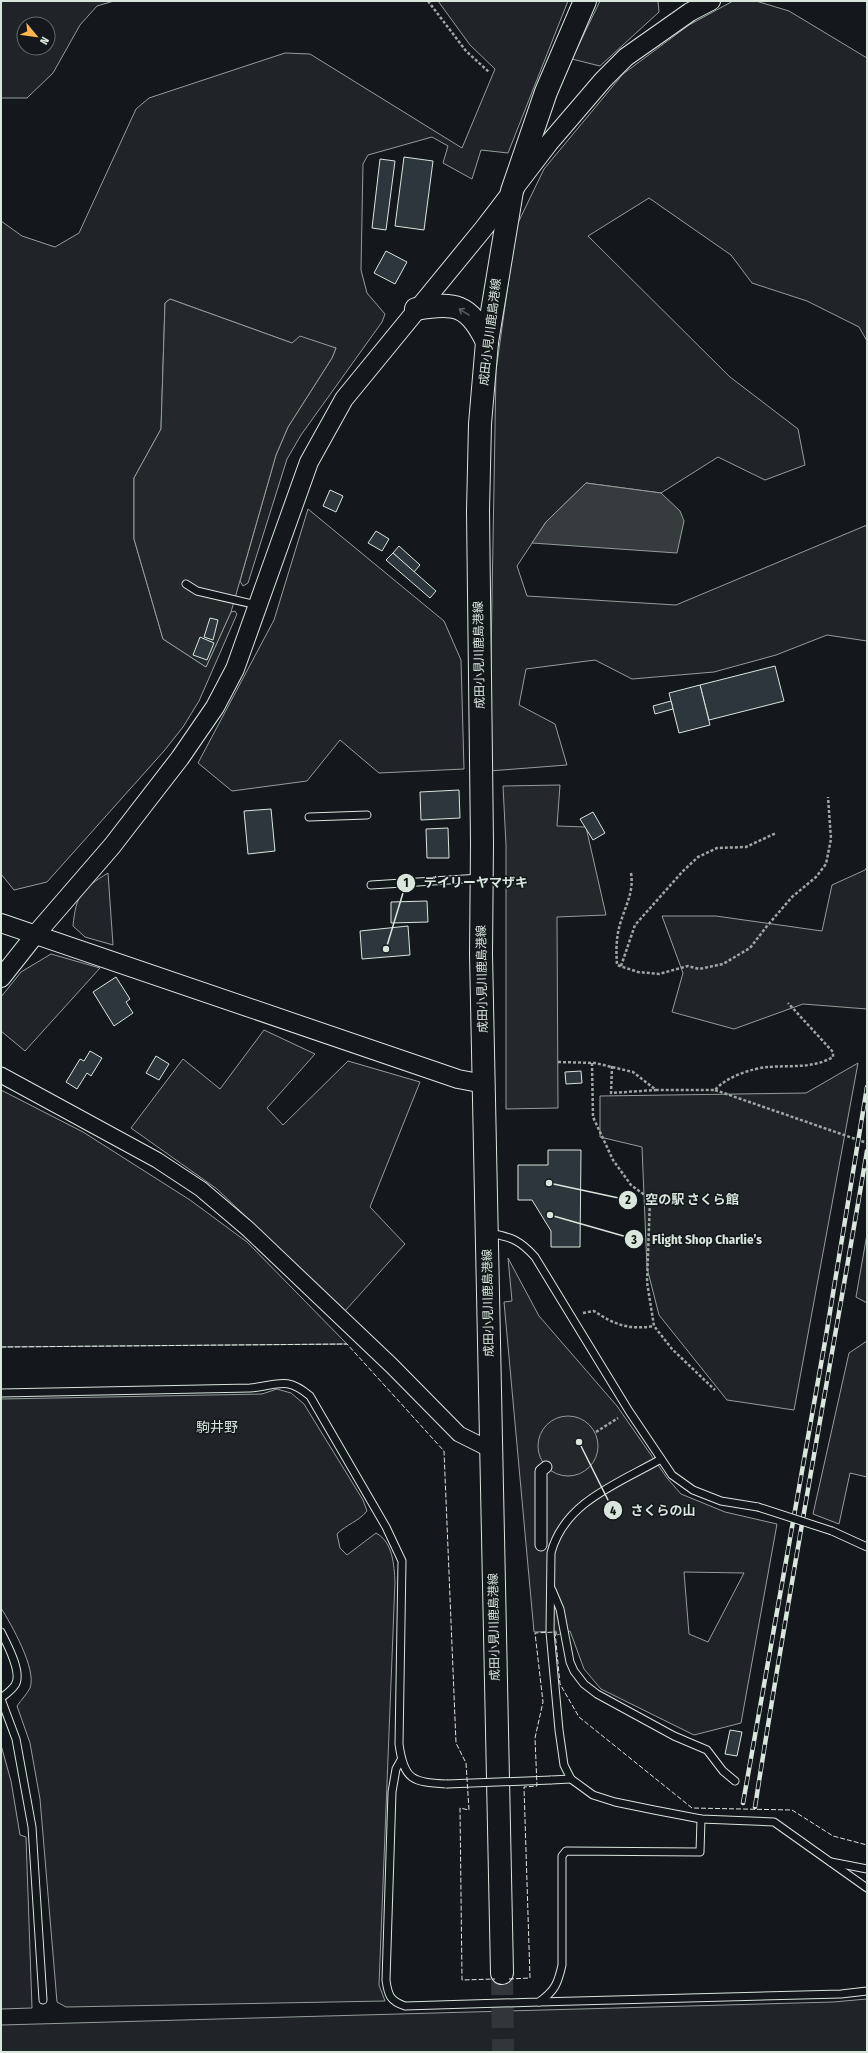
<svg xmlns="http://www.w3.org/2000/svg" width="868" height="2053" font-family="'Fira Sans Condensed','Noto Sans JP',sans-serif">
  <style>
    .green { fill: #202428; stroke: #939e99; fill-rule: evenodd }
    .parking { fill: #24282b; stroke: #939e99 }
    .water { fill: #363b3e; stroke: #939e99 }
    .building { fill: #2c363c; stroke: #d8e6dc }
    .lines { fill: none; stroke-linecap: round; stroke-linejoin: round }
    .primary-tunnel { stroke: #313739; stroke-width: 22; stroke-dasharray: 22 11; stroke-linecap: butt }
    .service-casing { stroke: #d8e6dc; stroke-width: 9 }
    .pedestrian-casing { stroke: #d8e6dc; stroke-width: 13 }
    .minor-casing { stroke: #d8e6dc; stroke-width: 17 }
    .tertiary-casing { stroke: #d8e6dc; stroke-width: 20 }
    .primary-casing { stroke: #d8e6dc; stroke-width: 24 }
    .path { stroke: #9da8a2; stroke-width: 2.5; stroke-dasharray: 3 2; stroke-linecap: butt }
    .service { stroke: #14181c; stroke-width: 7 }
    .pedestrian { stroke: #14181c; stroke-width: 11 }
    .minor { stroke: #14181c; stroke-width: 15 }
    .tertiary { stroke: #14181c; stroke-width: 18 }
    .primary { stroke: #14181c; stroke-width: 22 }
    .rail-casing { stroke: #d8e6dc; stroke-width: 4.5 }
    .rail { stroke: #14181c; stroke-width: 3; stroke-dasharray: 9; stroke-linecap: butt }
    .service-bridge-casing { stroke: #d8e6dc; stroke-width: 9; stroke-linecap: butt }
    .service-bridge { stroke: #14181c; stroke-width: 7 }
    .fence { stroke: #d8e6dc; stroke-width: 1; stroke-dasharray: 5 2; stroke-linecap: butt }
    .oneway { stroke: #59605f }
    .labels { text-anchor: middle; stroke-width: 3; stroke-linejoin: round; paint-order: stroke }
    .street-label { font-size: 12px; fill: #d8e6dc; stroke: #14181c }
    .quarter-label { font-size: 14px; fill: #d8e6dc; stroke: #14181c }
    .leader { fill: none; stroke: #d8e6dc; stroke-width: 1.5 }
    .callout-dot { fill: #d8e6dc; stroke: #14181c; stroke-width: 1.5 }
    .mark-label { font-size: 12px; text-anchor: middle; font-weight: bold; fill: #111 }
    .callout-label { font-size: 13px; text-anchor: middle; font-weight: bold; fill: #d8e6dc; stroke: #14181c; stroke-width: 3; stroke-linejoin: round; paint-order: stroke }
  </style>
  <rect width="100%" height="100%" fill="#14181c"/>
  <g class="green">
    <path d="M1,1H114L97,6L80,25L53,73L27,98H1ZM24,24H48V48H24Z"/>
    <polygon points="438,1 568,1 508,153 481,150 472,179 443,163 448,146 432,137 368,155 363,164 361,270 367,293 385,314 382,322 301,435 287,459 248,583 243,586 240,581 276,455 288,427 332,358 336,348 292,343 170,299 165,303 161,429 134,478 134,539 163,639 206,667 231,612 235,611 237,614 199,701 183,727 164,751 47,882 14,890 1,874 1,221 22,236 55,247 79,233 136,109 149,98 285,53 310,54 462,148 495,69 470,45"/>
    <polygon points="600,1 658,1 659,12 600,66 572,59"/>
    <polygon points="733,1 756,1 789,11 867,58 867,341 859,327 807,301 752,283 731,255 649,198 588,236 730,377 798,429 805,465 765,480 718,457 661,493 586,483 546,522 517,566 527,596 676,605 867,525 867,641 827,635 776,655 714,672 632,679 595,660 526,669 519,705 555,724 567,765 489,771 496,371 516,227 544,169 623,74 689,25"/>
    <polygon points="308,509 444,621 461,660 464,769 379,773 340,740 307,781 232,791 198,763 274,620"/>
    <polygon points="867,867 867,1009 803,1004 734,1029 672,1012 683,973 662,916 716,916 822,931 832,885 865,870"/>
    <path d="M108,873L113,945L85,937L73,926C76,894 82,889 108,873Z"/>
    <polygon points="51,954 100,968 25,1051 1,1031 1,997 21,972"/>
    <polygon points="264,1030 315,1054 267,1108 283,1125 348,1061 420,1082 370,1207 405,1244 345,1311 217,1189 131,1128 183,1059 220,1089"/>
    <polygon points="858,1063 794,1410 727,1400 659,1315 647,1268 642,1147 600,1137 600,1096 806,1093"/>
    <polygon points="1,1090 83,1132 190,1200 247,1242 347,1344 1,1347"/>
    <polygon points="867,1234 867,1303 856,1297"/>
    <path d="M508,1258L539,1316L617,1406L667,1478L681,1494L725,1512L777,1524L741,1723L694,1735L601,1689L584,1669L570,1631L557,1635L556,1631L534,1632L504,1302L512,1301ZM684,1572L744,1573L708,1642L689,1634Z"/>
    <polygon points="867,1341 867,1477 850,1473 839,1524 813,1514 849,1353"/>
    <path d="M277,1389L291,1393L304,1404L363,1500L367,1511C358,1522 347,1524 337,1534L340,1548L347,1555L376,1533C393,1542 394,1565 395,1582L379,1985L385,2001L66,2007L57,2002L40,1799L30,1743L17,1706C21,1700 27,1694 30,1688C37,1669 11,1624 1,1608V1399L262,1394Z"/>
    <polygon points="1,1745 11,1781 20,1835 26,1837 32,2008 1,2009"/>
    <polygon points="867,1999 867,2052 1,2052 1,2025 833,2002"/>
  </g>
  <g class="parking">
    <polygon points="170,299 292,343 300,336 336,348 332,358 288,427 276,455 231,612 206,667 163,639 134,539 134,478 161,429 165,303"/>
    <polygon points="560,785 557,826 586,827 606,915 557,917 558,1108 506,1109 506,845 503,786"/>
    <circle cx="568" cy="1446" r="30"/>
  </g>
  <polygon class="water" points="586,483 661,493 680,511 684,521 677,553 532,543 546,522"/>
  <g class="building">
    <polygon points="404,157 433,161 424,230 395,226"/>
    <polygon points="380,159 395,161 386,230 372,228"/>
    <polygon points="386,251 407,262 395,284 374,273"/>
    <polygon points="330,490 343,496 336,512 323,506"/>
    <polygon points="376,531 389,539 382,551 368,543"/>
    <polygon points="399,546 420,565 414,572 393,553"/>
    <polygon points="393,553 436,591 430,598 386,560"/>
    <polygon points="210,618 218,620 213,640 204,637"/>
    <polygon points="200,637 214,643 207,660 193,655"/>
    <polygon points="775,666 784,701 709,720 700,685"/>
    <polygon points="700,685 710,725 679,733 669,693"/>
    <polygon points="671,701 673,709 655,714 653,706"/>
    <polygon points="459,790 460,818 421,820 420,792"/>
    <polygon points="271,809 275,851 248,854 244,811"/>
    <polygon points="593,812 605,833 593,840 580,819"/>
    <polygon points="448,828 449,858 427,858 426,829"/>
    <polygon points="427,901 428,922 391,923 391,902"/>
    <polygon points="408,926 410,955 362,959 360,931"/>
    <polygon points="116,977 130,999 126,1002 133,1013 114,1026 93,992"/>
    <polygon points="90,1051 102,1058 91,1076 87,1073 77,1089 66,1082 80,1059 84,1061"/>
    <polygon points="156,1056 169,1064 159,1080 146,1073"/>
    <polygon points="581,1071 582,1083 566,1084 565,1072"/>
    <polygon points="548,1150 581,1150 580,1247 551,1247 551,1231 532,1200 518,1200 518,1165 548,1165"/>
    <polygon points="730,1730 742,1732 737,1756 725,1754"/>
  </g>
  <g class="lines">
    <polyline class="primary-tunnel" points="502,1973 503,2052"/>
    <defs>
      <g id="service">
        <polyline points="186,584 197,591 257,605"/>
        <polyline points="309,817 367,815"/>
        <polyline points="371,885 480,878"/>
        <path d="M489,1233C511,1237 520,1240 535,1257L629,1411L672,1475L693,1490L721,1501L758,1507"/>
        <path d="M1,1393L250,1388C277,1386 285,1375 310,1396L386,1527L402,1561L399,1744C404,1781 413,1782 447,1784"/>
        <path d="M661,1459C619,1483 564,1502 551,1553L550,1632L559,1730L564,1765L571,1779L593,1795L615,1802L654,1810L701,1819L774,1822L867,1888"/>
        <polyline points="832,1531 867,1547"/>
        <polyline points="552,1590 560,1609 570,1662 574,1671 584,1684 597,1694 674,1736 707,1750 723,1771 735,1781"/>
        <path d="M1,1632C7,1644 23,1673 15,1685C12,1690 5,1695 1,1698"/>
        <polyline points="1,1699 16,1739 32,1827 43,2000"/>
        <path d="M401,1760L396,1769L392,1792L386,1980C388,1995 390,2001 405,2006L539,2002C555,1991 558,1983 562,1965V1856L566,1851L700,1852L701,1819"/>
        <polyline points="551,1780 571,1779"/>
        <polyline points="831,1862 867,1869"/>
        <polyline points="539,2002 841,1994 867,1991"/>
      </g>
      <polyline id="pedestrian" points="541,1545 541,1471 546,1467"/>
      <polyline id="minor" points="1,1075 157,1160 201,1189 248,1229 392,1366 459,1434 491,1450"/>
      <g id="tertiary">
        <polyline points="1,923 458,1079 484,1084"/>
        <polyline points="1,978 35,935 112,846 180,758 215,707 235,669 309,462 344,399 484,228 549,143 603,80 626,57 690,12 711,1"/>
      </g>
      <g id="primary">
        <path d="M416,309C455,302 469,304 487,342"/>
        <polyline points="502,1973 481,954 482,843 478,511 480,424 487,342 512,191 546,92 585,1"/>
      </g>
    </defs>
    <use href="#service" class="service-casing"/>
    <use href="#pedestrian" class="pedestrian-casing"/>
    <use href="#minor" class="minor-casing"/>
    <use href="#tertiary" class="tertiary-casing"/>
    <use href="#primary" class="primary-casing"/>
    <g class="path">
      <polyline points="428,1 466,51 489,72"/>
      <path d="M631,873C634,891 626,905 621,921C616,936 616,950 617,965L638,972L659,974L688,966L699,969L723,964L750,948L767,926L792,897L816,877L826,864L831,839L828,797"/>
      <polyline points="621,966 635,925 683,871 698,857 717,848 746,847 776,833"/>
      <path d="M558,1062L595,1063L633,1072L656,1090H715C726,1077 752,1068 769,1067C791,1065 812,1069 833,1057V1052L788,1003"/>
      <polyline points="592,1063 593,1117 613,1160 631,1185 650,1199 647,1282 654,1326 672,1349 715,1390"/>
      <polyline points="612,1066 611,1093 656,1090"/>
      <polyline points="715,1090 867,1143"/>
      <path d="M583,1313L594,1311C615,1325 629,1330 654,1326"/>
      <polyline points="596,1432 618,1418"/>
    </g>
    <use href="#service" class="service"/>
    <use href="#pedestrian" class="pedestrian"/>
    <use href="#minor" class="minor"/>
    <use href="#tertiary" class="tertiary"/>
    <use href="#primary" class="primary"/>
    <defs>
      <g id="rail">
        <polyline points="743,1803 826,1336 867,1087"/>
        <path d="M755,1807C789,1587 830,1369 867,1151"/>
      </g>
    </defs>
    <use href="#rail" class="rail-casing"/>
    <use href="#rail" class="rail"/>
    <defs>
      <g id="service-bridge">
        <polyline points="758,1507 832,1531"/>
        <polyline points="447,1784 551,1780"/>
      </g>
    </defs>
    <use href="#service-bridge" class="service-bridge-casing"/>
    <use href="#service-bridge" class="service-bridge"/>
    <g class="fence">
      <polyline points="1,1347 347,1344 444,1451 456,1743 466,1763 469,1810 460,1808 462,1980 495,1979"/>
      <polyline points="509,1979 530,1978 524,1787 537,1786 535,1738 543,1702 535,1633 555,1632 560,1684 579,1717 692,1808 792,1810 833,1836 867,1845"/>
    </g>
  </g>
  <defs><path id="oneway-shaft" d="M-6 0H5M1.5-3L5.5 0L1.5 3" fill="none" stroke-width="1.6" stroke-linecap="round" stroke-linejoin="round"/></defs>
  <use class="oneway" href="#oneway-shaft" transform="translate(464 312) rotate(-148)"/>
  <g class="labels">
    <g class="street-label">
      <text transform="translate(490 332) rotate(-83)" y="4">成田小見川鹿島港線</text>
      <text transform="translate(479 655) rotate(-91)" y="4">成田小見川鹿島港線</text>
      <text transform="translate(482 979) rotate(-91)" y="4">成田小見川鹿島港線</text>
      <text transform="translate(488 1303) rotate(-91)" y="4">成田小見川鹿島港線</text>
      <text transform="translate(494 1627) rotate(-91)" y="4">成田小見川鹿島港線</text>
    </g>
    <g class="quarter-label">
      <text x="217" y="1432">駒井野</text>
    </g>
  </g>
  <path class="leader" d="M386 949L406 883M549 1183L628 1200M550 1215L634 1239M579 1442L613 1510"/>
  <g class="callout-dot">
    <circle cx="386" cy="949" r="4"/>
    <circle cx="549" cy="1183" r="4"/>
    <circle cx="550" cy="1215" r="4"/>
    <circle cx="579" cy="1442" r="4"/>
    <circle cx="406" cy="883" r="10"/>
    <circle cx="628" cy="1200" r="10"/>
    <circle cx="634" cy="1239" r="10"/>
    <circle cx="613" cy="1510" r="10"/>
  </g>
  <g class="mark-label">
    <text x="406" y="887">1</text>
    <text x="628" y="1204">2</text>
    <text x="634" y="1244">3</text>
    <text x="613" y="1515">4</text>
  </g>
  <g class="callout-label">
    <text x="476" y="887">デイリーヤマザキ</text>
    <text x="692" y="1204">空の駅 さくら館</text>
    <text x="707" y="1244">Flight Shop Charlie’s</text>
    <text x="663" y="1515">さくらの山</text>
  </g>
  <rect width="868" height="2053" fill="none" stroke="#d8e6dc" stroke-width="4"/>
  <g transform="translate(36 36) rotate(119)"><circle r="19" fill="#14181c" stroke="#626a69"/>
  <path d="M0-3L7 15L0 10L-7 15Z" fill="#ffb74d"/>
  <text y="-6" font-size="11" font-weight="bold" text-anchor="middle" fill="#d8e6dc">N</text>
  </g>
</svg>
